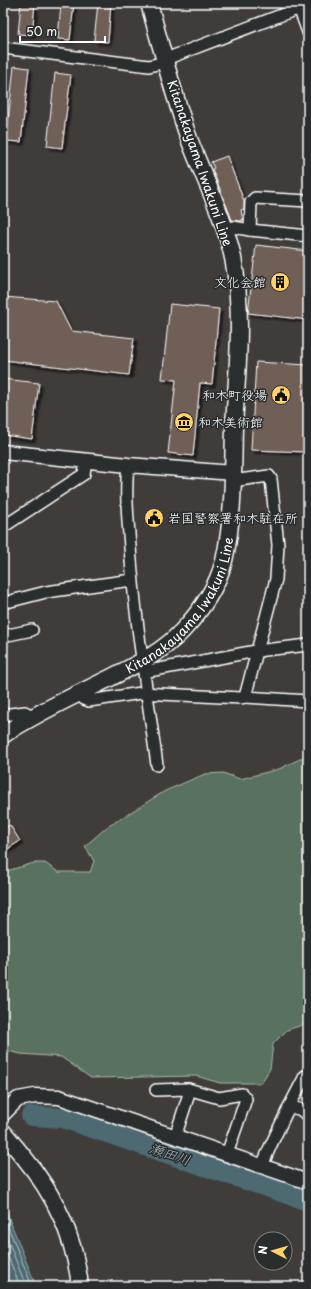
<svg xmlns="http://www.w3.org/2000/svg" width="311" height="1289" font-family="'Playpen Sans','Klee One',sans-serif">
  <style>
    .green { fill: #59725f; stroke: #acb8af }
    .water { fill: #4e6a72; stroke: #95a6aa }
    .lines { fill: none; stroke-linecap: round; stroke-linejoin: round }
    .shore { stroke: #b8c3c7; stroke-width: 1 }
    .river { stroke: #4e6a72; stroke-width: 20 }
    .building { fill: #6f5f56; stroke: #fff; filter: url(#shadow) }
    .minor-casing { stroke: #fff; stroke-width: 14 }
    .tertiary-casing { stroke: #fff; stroke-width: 17 }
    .secondary-casing { stroke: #fff; stroke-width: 19 }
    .minor { stroke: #2a2d2e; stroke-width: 11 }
    .tertiary { stroke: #2a2d2e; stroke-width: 14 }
    .secondary { stroke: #2a2d2e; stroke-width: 16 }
    .labels { text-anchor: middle; stroke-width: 3; stroke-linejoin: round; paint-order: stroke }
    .street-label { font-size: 13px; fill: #fff; stroke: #2a2d2e }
    .poi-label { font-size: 13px; fill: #fff; stroke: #2a2d2e; text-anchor: end }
    .water-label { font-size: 14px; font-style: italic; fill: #a6b4b8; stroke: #2a2d2e }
  </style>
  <defs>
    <filter id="shadow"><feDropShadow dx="3" dy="3" stdDeviation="1" flood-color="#0009"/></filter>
  </defs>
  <rect width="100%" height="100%" fill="#3f3c3a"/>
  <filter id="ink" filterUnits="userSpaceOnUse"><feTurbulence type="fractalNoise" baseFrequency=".025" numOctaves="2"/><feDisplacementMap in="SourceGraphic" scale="8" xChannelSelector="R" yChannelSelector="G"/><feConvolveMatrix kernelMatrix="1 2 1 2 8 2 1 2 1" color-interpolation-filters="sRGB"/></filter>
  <g filter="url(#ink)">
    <polygon class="green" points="308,752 308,1023 287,1030 273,1044 270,1069 261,1083 220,1083 196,1076 91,1078 61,1057 21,1054 3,1050 3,872 34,863 45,863 58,872 90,872 94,861 85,846 107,827 165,791 205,774 223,773 240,779 279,769 302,758"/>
    <polygon class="water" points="3,1204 4,1206 36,1286 3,1286"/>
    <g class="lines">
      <g class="shore">
        <polyline points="3,1214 32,1286"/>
        <polyline points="3,1228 26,1286"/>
        <polyline points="3,1244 20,1286"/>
      </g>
      <polyline class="river" points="31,1116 63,1118 308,1201"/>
    </g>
    <g class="building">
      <polygon points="21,3 35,3 32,35 18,34"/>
      <polygon points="61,3 74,3 70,40 58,39"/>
      <polygon points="98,3 111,3 108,42 94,41"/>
      <polygon points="14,66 29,68 21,142 6,141"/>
      <polygon points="55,73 71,75 62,148 47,146"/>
      <polygon points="227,156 244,201 244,209 241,210 243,220 240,221 232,220 212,169 214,168 211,162"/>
      <polygon points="256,245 308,251 308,320 248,313"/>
      <polygon points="3,297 56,301 71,331 134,338 129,375 3,360"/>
      <polygon points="170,304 219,309 212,384 200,383 193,456 168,453 176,380 162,379"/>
      <polygon points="256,362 308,365 307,452 251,450"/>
      <polygon points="3,379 39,383 32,439 3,435"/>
      <polygon points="10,825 20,841 3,852 3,829"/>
    </g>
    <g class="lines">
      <defs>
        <g id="minor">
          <polyline points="3,48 149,66 165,62 171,57 297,9 301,13 308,32"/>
          <polyline points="250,230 308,236"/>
          <polyline points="225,231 233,227 250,230 251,202 255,198 308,201"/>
          <path d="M128,465C125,492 128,520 130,547C135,620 147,692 157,765"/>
          <polyline points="3,527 84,474 86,460"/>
          <polyline points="3,603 46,592 132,580"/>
          <polyline points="3,636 32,630"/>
          <polyline points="144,670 149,671 256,651 308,645"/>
          <polyline points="79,693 84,699 89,701 141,693 241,698 245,697 276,579 278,545 271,479 269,476 239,480 233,473"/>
          <polyline points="245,697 308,701"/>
          <polyline points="3,715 25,712 34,717"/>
          <polyline points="188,1089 219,1098 242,1094 246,1099 227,1154"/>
          <polyline points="156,1090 188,1089 188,1097 175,1137"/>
          <polyline points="289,1107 305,1076"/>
          <polyline points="262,1166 270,1147 289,1107 299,1109 308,1115"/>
        </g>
        <g id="tertiary">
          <polyline points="3,452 128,465 233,473"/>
          <polyline points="3,1114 18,1099 35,1096 59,1097 308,1182"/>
        </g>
        <g id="secondary">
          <path id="s1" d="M3,735C36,713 74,696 110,678C137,664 161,653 182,631C201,611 217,587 224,561C234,517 233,471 234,427C237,371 244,313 233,258C224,216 203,177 188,136C173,92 161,48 149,3"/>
          <path d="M3,1132C10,1140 16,1148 23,1156C55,1195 74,1235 80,1286"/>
        </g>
      </defs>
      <use href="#minor" class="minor-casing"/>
      <use href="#tertiary" class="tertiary-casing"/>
      <use href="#secondary" class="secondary-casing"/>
      <use href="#minor" class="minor"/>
      <use href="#tertiary" class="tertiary"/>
      <use href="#secondary" class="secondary"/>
    </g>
  </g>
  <defs>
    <symbol id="building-disc" viewBox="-11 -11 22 22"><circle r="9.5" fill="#ffd166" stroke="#2a2d2e"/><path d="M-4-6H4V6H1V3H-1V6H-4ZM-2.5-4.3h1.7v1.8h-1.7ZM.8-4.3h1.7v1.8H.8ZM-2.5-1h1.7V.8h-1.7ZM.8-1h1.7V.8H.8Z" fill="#111"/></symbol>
    <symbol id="civic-disc" viewBox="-11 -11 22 22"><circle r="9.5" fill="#ffd166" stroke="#2a2d2e"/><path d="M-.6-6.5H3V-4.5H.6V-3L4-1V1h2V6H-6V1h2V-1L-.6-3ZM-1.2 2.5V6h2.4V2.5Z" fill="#111"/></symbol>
    <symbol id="museum-disc" viewBox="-11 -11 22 22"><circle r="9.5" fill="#ffd166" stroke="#2a2d2e"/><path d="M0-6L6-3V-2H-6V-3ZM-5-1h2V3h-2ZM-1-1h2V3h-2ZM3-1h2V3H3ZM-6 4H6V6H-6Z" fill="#111"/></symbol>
  </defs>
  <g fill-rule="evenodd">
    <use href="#building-disc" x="269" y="271" width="22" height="22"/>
    <use href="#civic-disc" x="270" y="384" width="22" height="22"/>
    <use href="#museum-disc" x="173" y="411" width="22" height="22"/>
    <use href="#civic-disc" x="143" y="507" width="22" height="22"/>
  </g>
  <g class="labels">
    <g class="street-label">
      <text transform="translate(200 163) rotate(71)" y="5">Kitanakayama Iwakuni Line</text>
      <text dy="5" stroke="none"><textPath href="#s1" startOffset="227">Kitanakayama Iwakuni Line</textPath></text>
    </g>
    <g class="poi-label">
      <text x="266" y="287">文化会館</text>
      <text x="267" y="400">和木町役場</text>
      <text x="198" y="427" text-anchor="start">和木美術館</text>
      <text x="168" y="523" text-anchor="start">岩国警察署和木駐在所</text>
    </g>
    <g class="water-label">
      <text transform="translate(170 1154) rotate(19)" y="5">瀬田川</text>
    </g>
  </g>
  <rect width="311" height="1289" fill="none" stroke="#2a2d2e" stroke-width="16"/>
  <rect x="8" y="8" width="295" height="1273" fill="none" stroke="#fff" stroke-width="1.5" filter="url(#ink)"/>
  <g transform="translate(273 1251) rotate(276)"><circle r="19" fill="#2a2d2e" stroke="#7f8182"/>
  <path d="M0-3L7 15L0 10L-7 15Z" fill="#ffd166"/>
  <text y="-6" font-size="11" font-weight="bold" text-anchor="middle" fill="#ffffff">N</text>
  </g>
  <path d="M20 36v6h85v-6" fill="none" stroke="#ffffff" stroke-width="2"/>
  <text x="26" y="36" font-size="12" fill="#ffffff" stroke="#2a2d2e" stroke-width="3" paint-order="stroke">50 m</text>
</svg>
